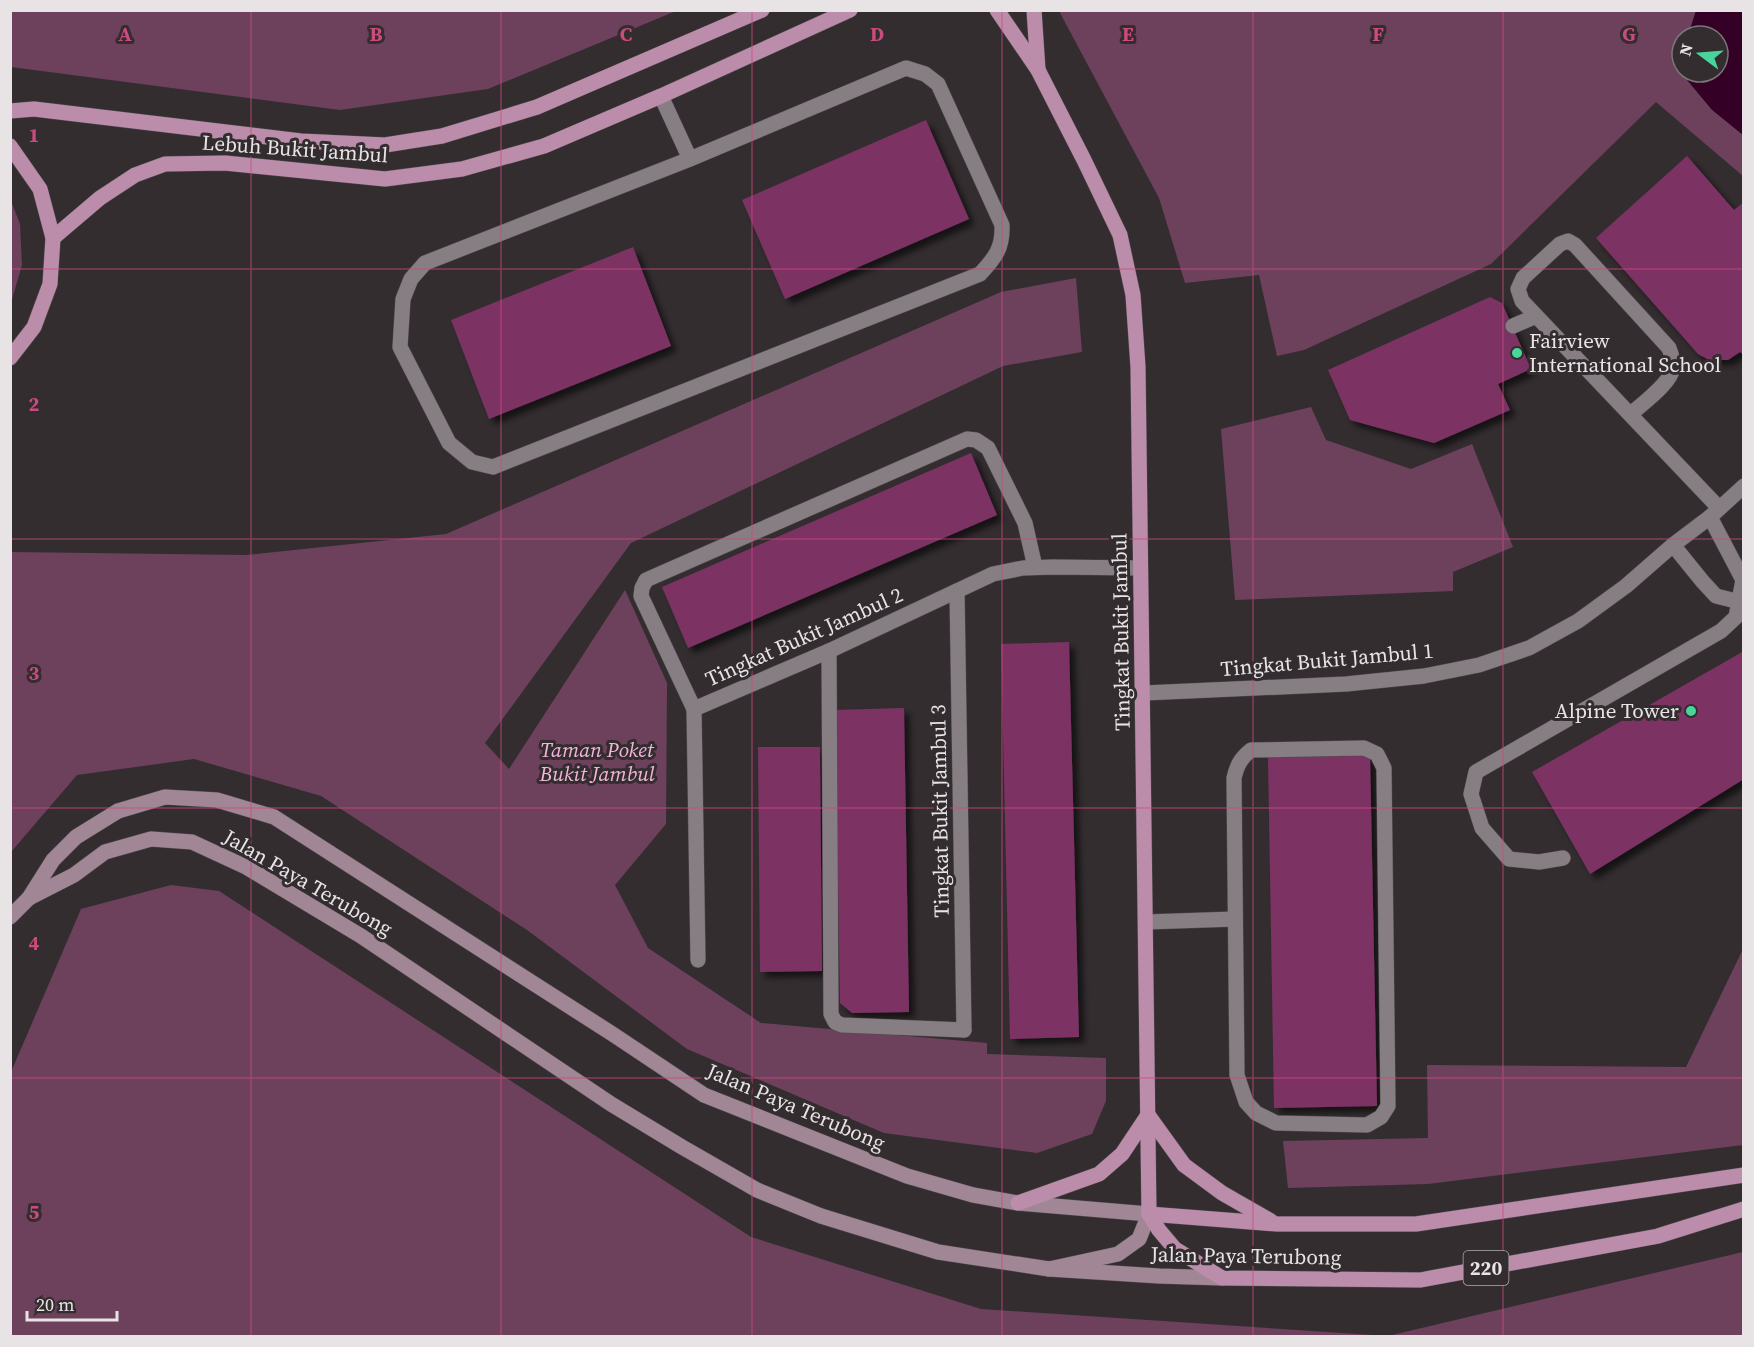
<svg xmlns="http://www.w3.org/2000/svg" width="1754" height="1347" font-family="'Source Serif 4',serif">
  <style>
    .green { fill: #6d415c; fill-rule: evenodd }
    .water { fill: #350026; stroke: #6b4460; stroke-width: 1.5 }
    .building { fill: #7c3364; filter: url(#shadow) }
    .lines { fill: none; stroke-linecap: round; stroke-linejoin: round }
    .lane-casing { stroke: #504b4e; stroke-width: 16 }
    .street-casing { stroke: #504b4e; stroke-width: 16 }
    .secondary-casing { stroke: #504b4e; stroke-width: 16 }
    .primary-casing { stroke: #504b4e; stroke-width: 16 }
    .lane { stroke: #867e82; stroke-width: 15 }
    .street { stroke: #867e82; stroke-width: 15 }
    .secondary { stroke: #a18696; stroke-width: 15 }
    .primary { stroke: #bc8daa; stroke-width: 15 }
    .grid { fill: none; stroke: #cc4b7e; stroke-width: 1.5; stroke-opacity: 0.55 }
    .poi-dot { fill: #4ad49c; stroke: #332d30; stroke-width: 2 }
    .labels { text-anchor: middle; stroke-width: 6; stroke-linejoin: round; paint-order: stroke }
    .shield { fill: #332d30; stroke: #b2adaf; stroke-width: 1.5 }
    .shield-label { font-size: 20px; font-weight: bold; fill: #e8e4e6 }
    .street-label { font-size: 21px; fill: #e8e4e6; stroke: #332d30 }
    .poi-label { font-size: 21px; fill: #e8e4e6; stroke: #332d30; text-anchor: start }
    .park-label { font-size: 21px; font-style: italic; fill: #f4b4da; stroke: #332d30 }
    .grid-label { font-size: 20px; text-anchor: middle; font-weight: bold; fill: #cc4b7e; stroke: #332d30; stroke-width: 6; stroke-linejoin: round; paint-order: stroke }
  </style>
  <defs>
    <filter id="shadow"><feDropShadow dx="5.5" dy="5.5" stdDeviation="3" flood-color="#0009"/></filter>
  </defs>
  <rect width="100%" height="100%" fill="#332d30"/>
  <g class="green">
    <polygon points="11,10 676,10 676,11 488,89 340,110 11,67"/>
    <path d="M1059,11H1743V176L1656,102L1491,264L1304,350L1277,356L1259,275L1185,283L1159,198ZM1682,36H1718V72H1682Z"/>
    <polygon points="11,201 20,224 22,265 11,303"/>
    <polygon points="1076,278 1082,352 1003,366 631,543 485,743 509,769 625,590 667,683 666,824 615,885 648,948 761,1023 987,1043 987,1054 1106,1058 1106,1101 1092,1134 1037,1153 884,1133 687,1049 527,930 321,796 194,759 77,775 11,852 11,552 246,555 446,534 1001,292"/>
    <polygon points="1311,407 1326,440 1411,469 1472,444 1513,547 1453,572 1453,591 1235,600 1221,429"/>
    <polygon points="171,885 219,891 751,1237 981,1309 1388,1336 1743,1252 1743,1336 11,1336 11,1072 81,909"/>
    <polygon points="1743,949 1743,1145 1428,1184 1288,1188 1283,1141 1428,1138 1427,1065 1686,1067"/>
  </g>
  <polygon class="water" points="1695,11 1743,11 1743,136 1711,110 1686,80 1686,72 1718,72 1718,36 1687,36"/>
  <g class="building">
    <polygon points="926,120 969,219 785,299 742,200"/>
    <polygon points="1687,156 1734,210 1744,202 1744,355 1740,352 1728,360 1709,360 1698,354 1596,238"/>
    <polygon points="633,247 671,346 489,419 451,320"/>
    <polygon points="1490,297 1502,303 1531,369 1498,384 1510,410 1434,443 1350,420 1328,370"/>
    <polygon points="971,453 997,515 688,648 662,587"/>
    <polygon points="1069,642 1079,1037 1010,1039 1001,644"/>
    <polygon points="1744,651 1744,779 1590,874 1532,772"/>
    <polygon points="904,708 909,1012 852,1013 840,1003 835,710"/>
    <polygon points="758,747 820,747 822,971 760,972"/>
    <polygon points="1370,755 1377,1106 1274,1108 1268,757"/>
  </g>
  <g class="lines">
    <defs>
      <g id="lane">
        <path d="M906,68L925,74L938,84L1002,225C1003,248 995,258 980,274L493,467L472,462L449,443L400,347L403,299L411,279L425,263L690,159Z"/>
        <polyline points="661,96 690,159"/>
        <polyline points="1513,326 1536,316"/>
        <path d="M1631,414C1643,403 1671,383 1673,368C1674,361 1671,354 1669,348L1575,245L1568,241L1560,244L1523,278L1518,289L1522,301L1719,508"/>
        <polyline points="1673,545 1703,582 1716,596 1740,602"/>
        <polyline points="829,651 831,1014 835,1022 842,1025 964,1030"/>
        <polyline points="694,709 641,596 642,588 646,580 967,439 976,440 988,448 1025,523 1035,567"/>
        <path d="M1364,748L1377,754L1384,768L1388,1106L1381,1117L1367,1125L1276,1123L1256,1113L1246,1102L1237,1075L1234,778C1237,765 1241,758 1251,750Z"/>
        <polyline points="1563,858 1539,862 1509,859 1482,828 1471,794 1476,772 1721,631 1736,617 1743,580 1710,517"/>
        <polyline points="1146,922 1235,919"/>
      </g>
      <g id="street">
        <polyline points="957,591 964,1030"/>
        <polyline points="1144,693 1346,684 1424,676 1479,665 1529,648 1578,621 1626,586 1673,545 1710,517 1744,486"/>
        <polyline points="698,960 694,709 829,651 993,574 1023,568 1053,567 1140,568"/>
      </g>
      <g id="secondary">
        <polyline points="29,898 74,875 105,852 151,839 192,842 246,867 361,936 611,1104 682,1147 757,1190 821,1216 938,1252 1049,1269 1159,1276 1222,1278"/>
        <polyline points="10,917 29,898 53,860 76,837 118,811 165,797 217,800 274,817 614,1035 704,1095 907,1176 973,1195 1018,1203 1149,1214 1139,1239 1118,1254 1049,1269"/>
      </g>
      <g id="primary">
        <polyline points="997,10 1038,70 1084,160 1120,235 1133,295 1138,367 1149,1214"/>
        <polyline points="1034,10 1038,70"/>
        <polyline points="10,111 34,109 301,141 385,145 442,136 537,107 762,10"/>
        <polyline points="10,146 40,189 53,238 50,284 34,327 10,358"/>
        <polyline points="53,238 100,198 135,175 165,164 225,163 385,179 462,169 544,146 661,96 850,10"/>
        <polyline points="1148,1115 1184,1165 1222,1193 1271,1221"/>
        <polyline points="1018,1203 1099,1174 1122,1154 1148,1115"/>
        <polyline points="1149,1214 1159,1230 1175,1249 1222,1278 1420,1280 1658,1236 1744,1209"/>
        <polyline points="1149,1214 1277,1224 1416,1224 1744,1175"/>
      </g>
    </defs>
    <use href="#lane" class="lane-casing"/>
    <use href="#street" class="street-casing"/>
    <use href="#secondary" class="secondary-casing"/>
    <use href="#primary" class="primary-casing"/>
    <use href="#lane" class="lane"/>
    <use href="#street" class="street"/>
    <use href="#secondary" class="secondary"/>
    <use href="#primary" class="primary"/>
  </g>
  <path class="grid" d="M251,10V1336M501,10V1336M752,10V1336M1002,10V1336M1253,10V1336M1503,10V1336M10,269H1744M10,539H1744M10,808H1744M10,1078H1744"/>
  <g class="poi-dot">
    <circle cx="1517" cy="353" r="6"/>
    <circle cx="1691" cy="711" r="6"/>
  </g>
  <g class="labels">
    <rect class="shield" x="1463.5" y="1251" width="45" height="34" rx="4.5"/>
    <g class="shield-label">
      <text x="1486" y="1275">220</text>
    </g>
    <g class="street-label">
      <text transform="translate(295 149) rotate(4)" y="7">Lebuh Bukit Jambul</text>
      <text transform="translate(1121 632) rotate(-91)" y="7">Tingkat Bukit Jambul</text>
      <text transform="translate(804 637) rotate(-24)" y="7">Tingkat Bukit Jambul 2</text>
      <text transform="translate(1327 660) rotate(-5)" y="7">Tingkat Bukit Jambul 1</text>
      <text transform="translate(940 811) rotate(-91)" y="7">Tingkat Bukit Jambul 3</text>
      <text transform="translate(308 883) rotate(30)" y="7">Jalan Paya Terubong</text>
      <text transform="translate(796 1107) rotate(23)" y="7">Jalan Paya Terubong</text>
      <text transform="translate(1246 1256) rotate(1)" y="7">Jalan Paya Terubong</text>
    </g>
    <g class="poi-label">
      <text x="1529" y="348">Fairview<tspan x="1529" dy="24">International School</tspan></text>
      <text x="1679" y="718" text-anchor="end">Alpine Tower</text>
    </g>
    <g class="park-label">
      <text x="597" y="757">Taman Poket<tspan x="597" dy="24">Bukit Jambul</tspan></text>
    </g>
  </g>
  <g class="grid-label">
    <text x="125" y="41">A</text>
    <text x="376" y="41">B</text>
    <text x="626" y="41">C</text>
    <text x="877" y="41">D</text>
    <text x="1128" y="41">E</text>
    <text x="1378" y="41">F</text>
    <text x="1629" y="41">G</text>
    <text x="34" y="142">1</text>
    <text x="34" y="411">2</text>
    <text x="34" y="680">3</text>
    <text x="34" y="950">4</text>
    <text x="34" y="1219">5</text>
  </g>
  <rect width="1754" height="1347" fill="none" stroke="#e8e4e6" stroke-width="24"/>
  <g transform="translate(1700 54) rotate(286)"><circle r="28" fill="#332d30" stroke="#7b7679" stroke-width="1.5"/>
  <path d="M0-4.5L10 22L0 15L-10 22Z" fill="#4ad49c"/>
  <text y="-9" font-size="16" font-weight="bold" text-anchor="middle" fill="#e8e4e6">N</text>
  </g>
  <path d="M27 1311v9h90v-9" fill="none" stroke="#e8e4e6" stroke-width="3"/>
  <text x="36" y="1311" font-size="18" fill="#e8e4e6" stroke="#332d30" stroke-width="4.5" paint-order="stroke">20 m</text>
</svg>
